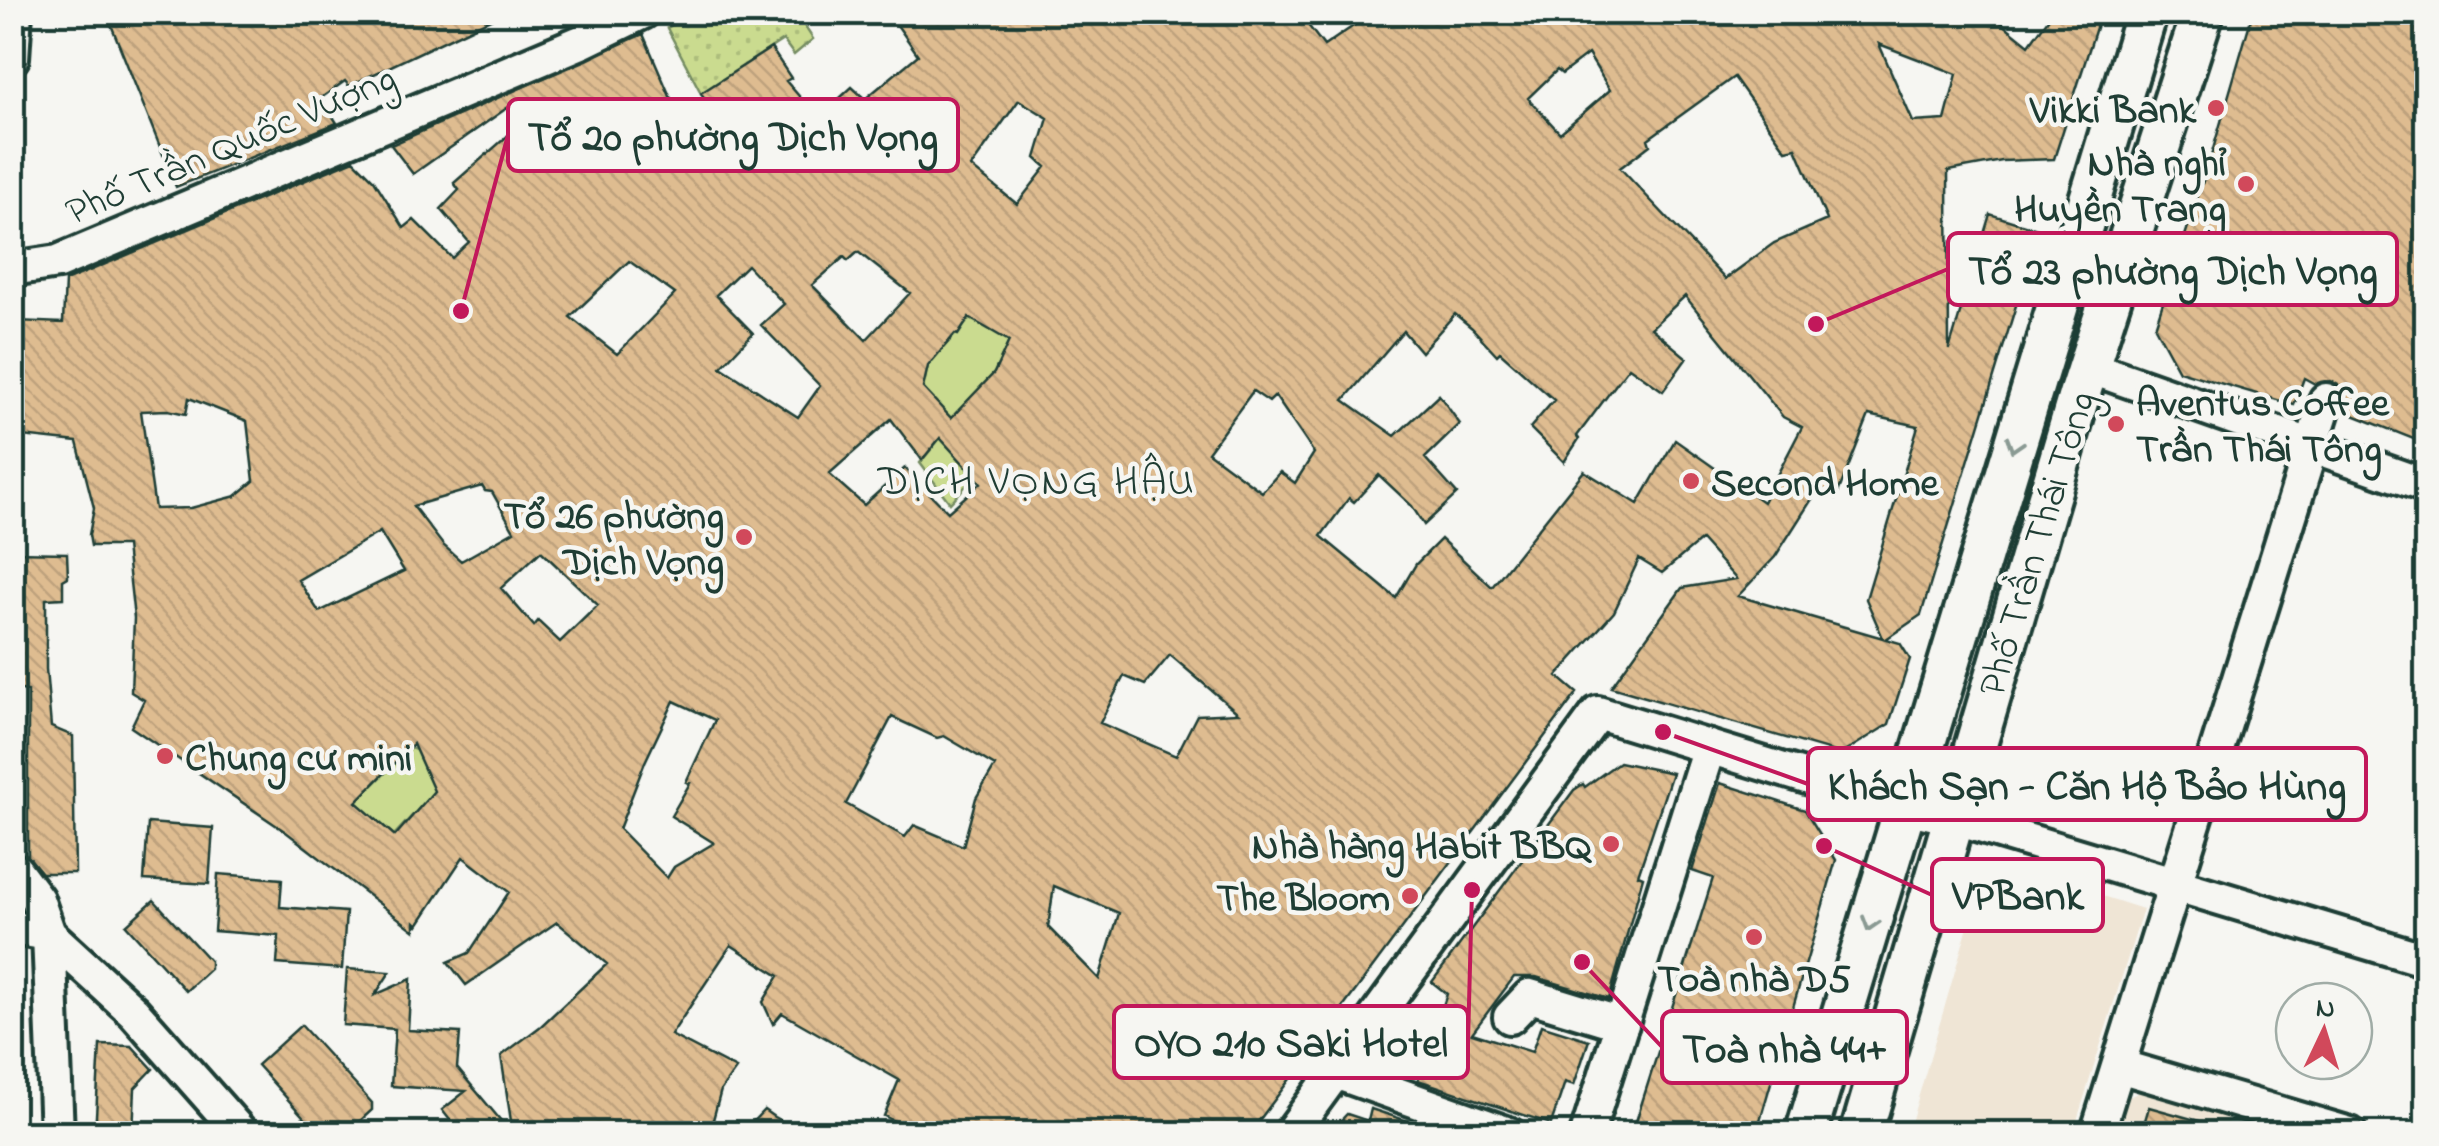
<svg xmlns="http://www.w3.org/2000/svg" width="2439" height="1146" font-family="'Indie Flower',sans-serif">
  <style>
    .built { fill: #efe5d5 }
    .grass { fill: url(#grass-dots); stroke: #748c62; stroke-width: 2.5 }
    .garden { fill: #cadb8f; stroke: #748c62; stroke-width: 2.5 }
    .building { fill: url(#building-back-hatch); stroke: #1f3d34; stroke-width: 2.5; fill-rule: evenodd }
    .lines { fill: none; stroke-linecap: round; stroke-linejoin: round }
    .minor-casing { stroke: #1f3d34; stroke-width: 40 }
    .major-casing { stroke: #1f3d34; stroke-width: 48 }
    .minor { stroke: #f6f6f2; stroke-width: 32 }
    .major { stroke: #f6f6f2; stroke-width: 40 }
    .oneway { stroke: #8a9a93 }
    .poi-dot { fill: #d1495b; stroke: #f6f6f2; stroke-width: 4 }
    .labels { text-anchor: middle; stroke-width: 9; stroke-linejoin: round; paint-order: stroke }
    .poi-label { font-size: 40px; font-weight: bold; fill: #1f3d34; stroke: #f6f6f2; text-anchor: end }
    .street-label { font-size: 40px; fill: #1f3d34; stroke: #f6f6f2 }
    .neighbourhood-label { font-size: 42px; letter-spacing: 2.5px; fill: #1f3d34; stroke: #f6f6f2 }
    .leader { fill: none; stroke: #c2185b; stroke-width: 4 }
    .callout-dot { fill: #c2185b; stroke: #f6f6f2; stroke-width: 4 }
    .callout { fill: #f6f6f2; stroke: #c2185b; stroke-width: 4 }
    .callout-label { font-size: 42px; text-anchor: middle; font-weight: bold; fill: #1f3d34 }
  </style>
  <defs>
    <pattern id="grass-dots" width="8" height="8" patternUnits="userSpaceOnUse" patternTransform="scale(2.5)"><rect width="8" height="8" fill="#cadb8f"/><path d="M2 2h.1M6 6h.1" fill="none" stroke="#adbd7c" stroke-width="1.8" stroke-linecap="round"/></pattern>
    <pattern id="building-back-hatch" width="6" height="6" patternUnits="userSpaceOnUse" patternTransform="scale(2.5)"><rect width="6" height="6" fill="#debc90"/><path d="M-1 5l2 2M0 0l6 6M5-1l2 2" fill="none" stroke="#bea27d"/></pattern>
  </defs>
  <rect width="100%" height="100%" fill="#f6f6f2"/>
  <filter id="ink" filterUnits="userSpaceOnUse"><feTurbulence type="fractalNoise" baseFrequency=".01" numOctaves="2"/><feDisplacementMap in="SourceGraphic" scale="20" xChannelSelector="R" yChannelSelector="G"/><feConvolveMatrix kernelMatrix="1 2 1 2 8 2 1 2 1" color-interpolation-filters="sRGB"/></filter>
  <g filter="url(#ink)">
    <g class="built">
      <polygon points="2017,869 2143,909 2073,1133 1908,1133 1973,909"/>
      <polygon points="2140,1092 2228,1118 2230,1134 2117,1134 2129,1097"/>
    </g>
    <polygon class="grass" points="694,13 796,13 813,39 794,55 783,40 701,93 667,28"/>
    <g class="garden">
      <polygon points="1028,302 994,373 957,412 975,476 950,503 920,463 954,421 923,388 928,364 970,319"/>
      <polygon points="410,748 416,750 436,790 394,835 378,822 328,793 357,801"/>
    </g>
    <g class="building">
      <polygon points="106,12 505,12 349,86 345,81 321,98 337,123 176,187"/>
      <path d="M888,12H1298L1324,46L1374,12H1988L2029,45L2053,12H2101L2054,159L2002,161L1948,171L1949,350L1990,214L2037,229V237L1921,615L1886,639L1900,643L1910,659L1889,724L1841,754L1611,687L1682,588L1736,579L1701,540L1662,573L1639,559L1614,612L1557,676L1577,693L1249,1134H921L884,1116L899,1080L782,1013L773,1024L763,1002L779,976L731,945L671,1035L736,1069L721,1090L713,1120L738,1134H644L628,1124L625,1134H513L501,1056L541,1026L607,964L557,922L466,985L448,962L469,953L509,892L463,857L418,925L415,922V931L286,832L131,727L144,700L131,692L134,618L126,546H91L89,535L94,508L77,442L12,435L17,321L63,323L65,281L354,160L374,180L404,228L414,220L452,258L469,242L441,209L459,190L454,183L520,125L507,108L413,174L391,145L643,34L697,159L730,137L701,93L771,48L791,78L786,81L818,118L852,87L865,99L918,55ZM1879,44L1957,74L1945,120L1913,122ZM1588,54L1610,90L1560,133L1528,98L1557,70L1562,74ZM1734,77L1786,150L1796,148L1827,220L1774,243L1725,279L1620,168L1650,145L1648,139ZM1019,100L1048,118L1036,158L1046,167L1017,204L971,167ZM858,252L910,293L866,340L812,285L844,257L848,261ZM629,261L675,294L617,354L570,317ZM747,265L784,304L761,325L820,386L798,417L721,367L753,333L716,295ZM1685,296L1783,417L1802,427L1763,502L1675,440L1638,504L1584,471L1492,587L1441,539L1416,564L1396,598L1321,536L1349,498L1354,502L1379,475L1412,506L1424,525L1457,494L1425,458L1460,424L1439,395L1395,436L1344,400L1403,331L1421,352L1455,314L1472,328L1497,355L1500,352L1554,400L1530,428L1564,462L1579,439L1577,436L1629,367L1663,391L1687,358L1651,328ZM969,318L1009,341L994,373L951,418L923,388L928,366L955,334L958,335ZM1253,391L1269,402L1275,396L1314,453L1295,483L1280,472L1262,492L1208,452ZM189,398L247,421L254,481L236,496L191,508L155,509L141,411L168,410L186,414ZM1869,415L1918,426L1866,599L1883,638L1738,596L1775,557L1819,488L1836,498ZM891,419L922,460L940,438L981,483L948,512L905,468L864,505L829,474ZM482,486L485,491L492,492L514,531L461,561L443,545L413,506ZM380,532L404,571L319,612L298,580ZM541,551L598,605L560,642L538,621L534,626L501,588ZM1170,655L1238,713L1197,715L1176,756L1100,723L1124,676L1145,685ZM674,701L715,720L686,782L690,783L671,816L714,843L674,867L667,878L619,829L645,762ZM892,717L937,738L944,736L995,766L976,798L963,846L914,825L905,837L846,804ZM413,744L434,791L395,836L356,802ZM1054,886L1119,913L1099,979L1048,927ZM1186,1007L1224,1024L1208,1071L1170,1058Z"/>
      <polygon points="2253,12 2426,12 2426,444 2348,413 2350,406 2345,403 2345,395 2340,386 2331,381 2315,384 2304,378 2294,405 2179,371 2155,327 2209,163"/>
      <polygon points="12,552 67,553 68,577 63,580 63,598 46,599 46,669 51,727 73,736 75,873 42,873 28,856 28,691 14,689 16,607"/>
      <polygon points="1619,762 1672,773 1638,875 1643,877 1609,999 1536,977 1514,977 1472,1033 1532,1052 1541,1025 1589,1040 1574,1085 1565,1082 1551,1124 1418,1080 1447,994 1432,982 1574,790 1583,784 1585,787"/>
      <polygon points="1720,783 1805,810 1836,860 1756,1134 1632,1134 1713,878 1692,871"/>
      <polygon points="148,823 213,828 209,884 144,880"/>
      <polygon points="218,874 282,879 280,907 346,912 342,969 277,964 279,936 214,931"/>
      <polygon points="154,900 210,961 210,969 186,991 126,925"/>
      <polygon points="347,969 390,972 375,995 411,979 408,1030 460,1033 457,1068 512,1134 461,1134 442,1110 466,1091 391,1086 395,1029 343,1025"/>
      <polygon points="301,1025 372,1103 372,1110 346,1134 319,1134 257,1065"/>
      <polygon points="100,1045 132,1046 153,1069 135,1088 133,1134 95,1134"/>
      <polygon points="2149,1107 2224,1128 2223,1134 2141,1134"/>
      <polygon points="1371,1109 1435,1130 1434,1134 1328,1134 1347,1114 1368,1121"/>
      <polygon points="764,1110 774,1117 805,1134 741,1134"/>
    </g>
    <g class="lines">
      <defs>
        <g id="minor">
          <polyline points="12,58 15,12"/>
          <polyline points="12,269 58,262 581,42 643,12"/>
          <polyline points="2089,367 2426,486"/>
          <polyline points="16,871 37,899 49,934 57,1134"/>
          <polyline points="12,928 49,934"/>
          <polyline points="49,934 134,1012 242,1134"/>
          <polyline points="1510,1017 1530,996 1622,1024"/>
          <polyline points="2119,1066 2350,1134"/>
          <polyline points="1335,1072 1509,1134"/>
          <polyline points="1290,1134 1598,713 1904,807 1953,818 2426,960"/>
          <polyline points="1587,1134 1709,747"/>
          <polyline points="2097,1134 2326,400"/>
        </g>
        <g id="major">
          <polyline points="1806,1134 2147,12"/>
          <polyline points="1861,1134 2079,395 2203,12"/>
        </g>
      </defs>
      <use href="#minor" class="minor-casing"/>
      <use href="#major" class="major-casing"/>
      <use href="#minor" class="minor"/>
      <use href="#major" class="major"/>
    </g>
    <defs><path id="oneway-chevron" d="M-2-3.5L2.5 0L-2 3.5" fill="none" stroke-width="1.6" stroke-linecap="round" stroke-linejoin="round" transform="scale(2.5)"/></defs>
    <g class="oneway">
      <use href="#oneway-chevron" transform="translate(2014 445) rotate(107)"/>
      <use href="#oneway-chevron" transform="translate(1870 924) rotate(107)"/>
    </g>
  </g>
  <g class="poi-dot">
    <circle cx="2216" cy="108" r="10"/>
    <circle cx="2246" cy="184" r="10"/>
    <circle cx="2116" cy="424" r="10"/>
    <circle cx="1691" cy="481" r="10"/>
    <circle cx="744" cy="537" r="10"/>
    <circle cx="165" cy="756" r="10"/>
    <circle cx="1611" cy="844" r="10"/>
    <circle cx="1410" cy="896" r="10"/>
    <circle cx="1754" cy="937" r="10"/>
  </g>
  <g class="labels">
    <g class="poi-label">
      <text x="2196" y="122">Vikki Bank</text>
      <text x="2226" y="175">Nhà nghỉ<tspan x="2226" dy="46">Huyền Trang</tspan></text>
      <text x="2136" y="415" text-anchor="start">Aventus Coffee<tspan x="2136" dy="46">Trần Thái Tông</tspan></text>
      <text x="1711" y="495" text-anchor="start">Second Home</text>
      <text x="724" y="528">Tổ 26 phường<tspan x="724" dy="46">Dịch Vọng</tspan></text>
      <text x="185" y="770" text-anchor="start">Chung cư mini</text>
      <text x="1591" y="858">Nhà hàng Habit BBQ</text>
      <text x="1390" y="910">The Bloom</text>
      <text x="1754" y="991" text-anchor="middle">Toà nhà D5</text>
    </g>
    <g class="street-label">
      <text transform="translate(230 143) rotate(-23)" y="14">Phố Trần Quốc Vượng</text>
      <text transform="translate(2035 543) rotate(-73)" y="14">Phố Trần Thái Tông</text>
    </g>
    <g class="neighbourhood-label">
      <text x="1037" y="494">DỊCH VỌNG HẬU</text>
    </g>
  </g>
  <path class="leader" d="M461 311L508 135M1816 324L1948 269M1663 732L1808 784M1824 846L1932 895M1472 890L1468 1042M1582 962L1662 1047"/>
  <g class="callout-dot">
    <circle cx="461" cy="311" r="10"/>
    <circle cx="1816" cy="324" r="10"/>
    <circle cx="1663" cy="732" r="10"/>
    <circle cx="1824" cy="846" r="10"/>
    <circle cx="1472" cy="890" r="10"/>
    <circle cx="1582" cy="962" r="10"/>
  </g>
  <g class="callout">
    <rect x="508" y="99" width="450" height="72" rx="10"/>
    <rect x="1948" y="233" width="449" height="72" rx="10"/>
    <rect x="1808" y="748" width="558" height="72" rx="10"/>
    <rect x="1932" y="859" width="171" height="72" rx="10"/>
    <rect x="1114" y="1006" width="354" height="72" rx="10"/>
    <rect x="1662" y="1011" width="245" height="72" rx="10"/>
  </g>
  <g class="callout-label">
    <text x="733" y="150">Tổ 20 phường Dịch Vọng</text>
    <text x="2173" y="284">Tổ 23 phường Dịch Vọng</text>
    <text x="2087" y="799">Khách Sạn - Căn Hộ Bảo Hùng</text>
    <text x="2018" y="909">VPBank</text>
    <text x="1291" y="1056">OYO 210 Saki Hotel</text>
    <text x="1785" y="1062">Toà nhà 44+</text>
  </g>
  <rect width="2439" height="1146" fill="none" stroke="#f6f6f2" stroke-width="50"/>
  <rect x="25" y="25" width="2389" height="1096" fill="none" stroke="#1f3d34" stroke-width="4" filter="url(#ink)"/>
  <g transform="translate(2324 1031) rotate(4)"><circle r="48" fill="#f6f6f2" stroke="#a0aca6" stroke-width="2.5"/>
  <path d="M0-8L18 38L0 25L-18 38Z" fill="#d1495b"/>
  <text y="-15" font-size="28" font-weight="bold" text-anchor="middle" fill="#1f3d34">N</text>
  </g>
</svg>
